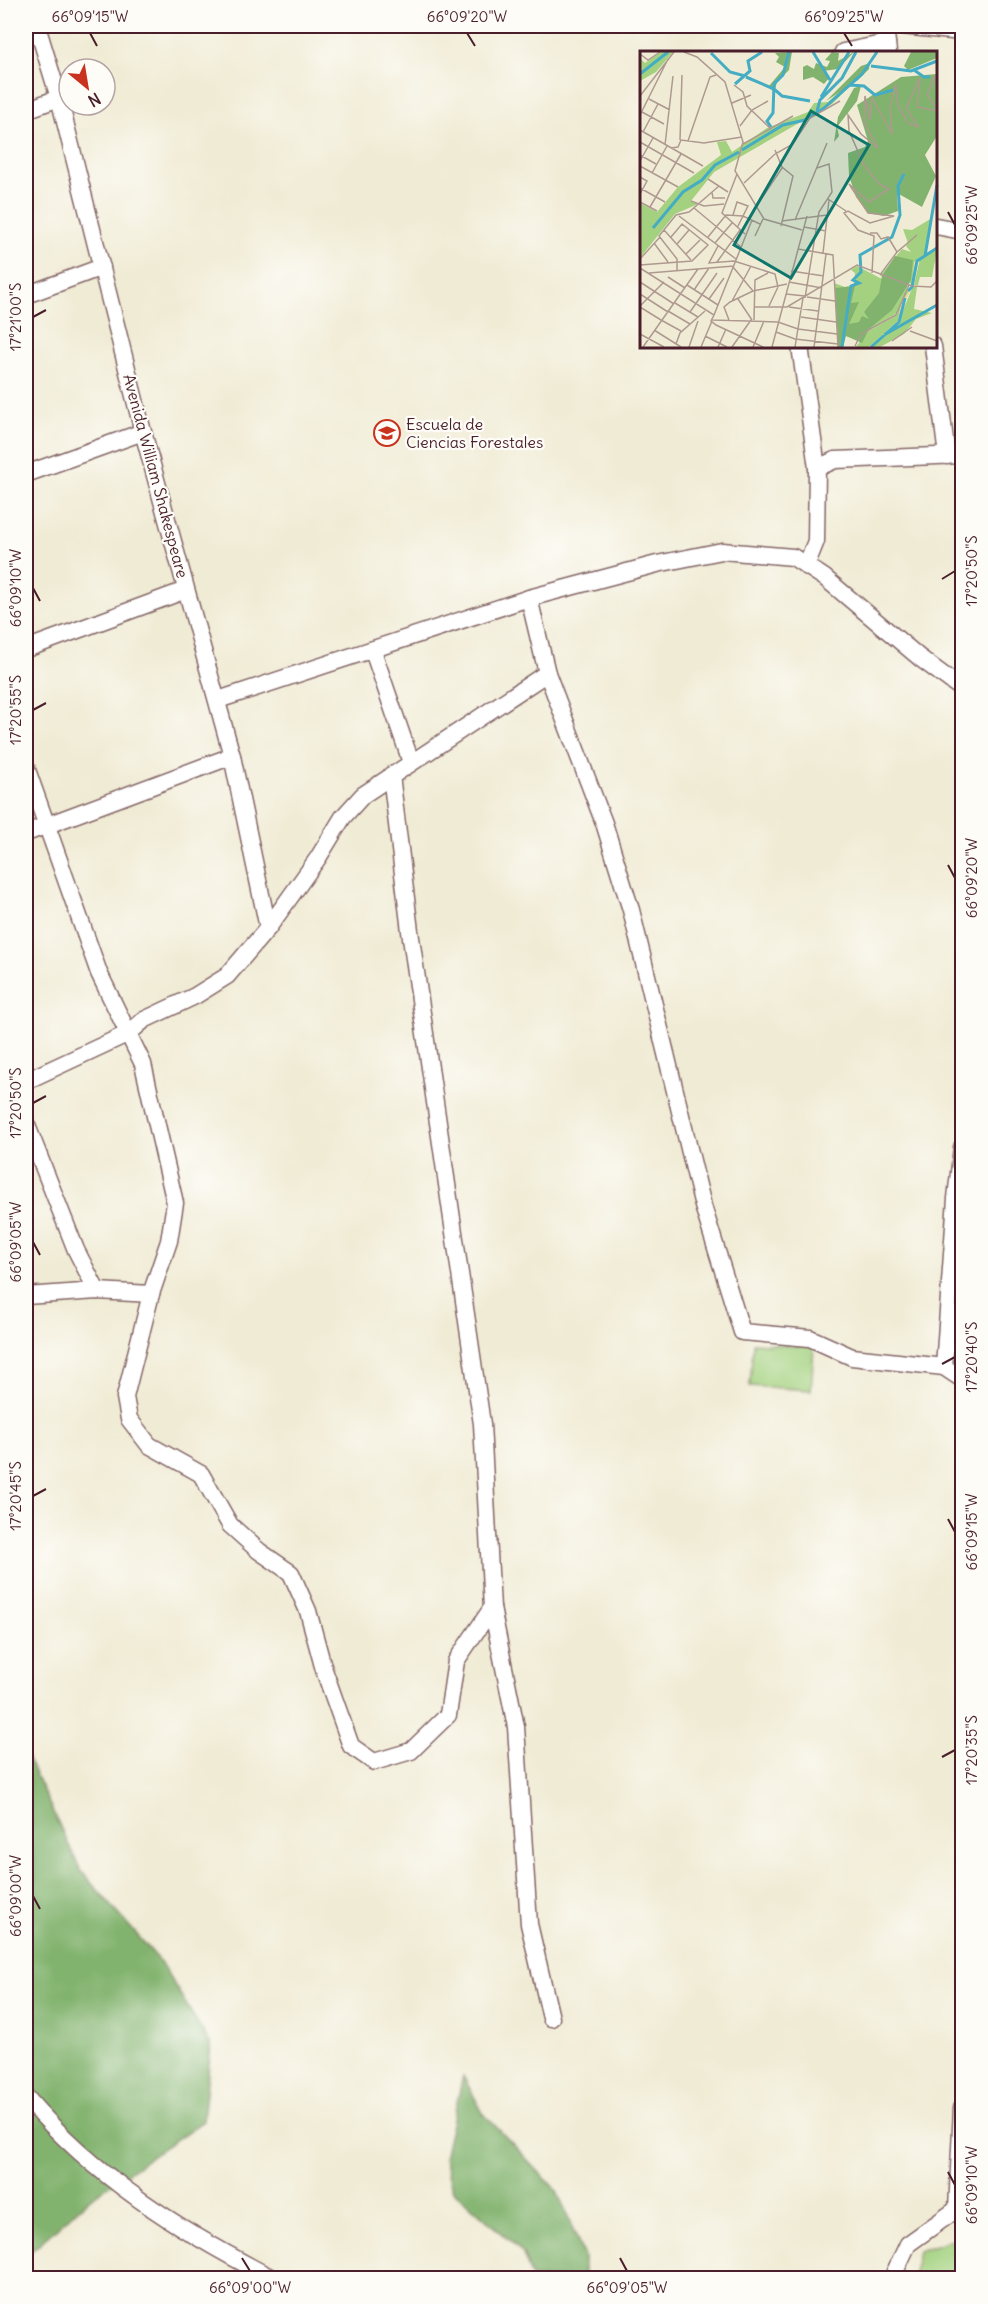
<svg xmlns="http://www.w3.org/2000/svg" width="988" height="2304" font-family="Delius,sans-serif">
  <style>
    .green { fill: #a3d17f; stroke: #767855; stroke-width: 1.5 }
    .forest { fill: #82b36e; stroke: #66694c; stroke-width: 1.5 }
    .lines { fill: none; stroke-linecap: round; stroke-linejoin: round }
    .stream { stroke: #44acc3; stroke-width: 4.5 }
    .minor-casing { stroke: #846666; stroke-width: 19 }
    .minor { stroke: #fff; stroke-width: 16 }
    .ticks { fill: none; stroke: #4a1f2b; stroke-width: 2 }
    .labels { text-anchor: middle; stroke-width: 4.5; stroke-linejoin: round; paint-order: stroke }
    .poi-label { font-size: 16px; fill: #4a1f2b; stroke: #fdfcf7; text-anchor: start }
    .street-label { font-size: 16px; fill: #4a1f2b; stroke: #fdfcf7 }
    .inset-river { fill: none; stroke: #44acc3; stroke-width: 3 }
    .inset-road { fill: none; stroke: #ae9990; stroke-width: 1.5 }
    .view { fill: #0f766e; fill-opacity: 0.15; stroke: #0f766e; stroke-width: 3 }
    .inset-edge { fill: none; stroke: #4a1f2b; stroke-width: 3 }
    .neatline { fill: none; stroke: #4a1f2b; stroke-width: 2 }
    .ticks-label { font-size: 15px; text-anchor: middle; fill: #4a1f2b }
  </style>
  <rect width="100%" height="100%" fill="#fdfcf7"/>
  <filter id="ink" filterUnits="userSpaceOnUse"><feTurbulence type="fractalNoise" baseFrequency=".0167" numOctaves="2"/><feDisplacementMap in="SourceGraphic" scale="12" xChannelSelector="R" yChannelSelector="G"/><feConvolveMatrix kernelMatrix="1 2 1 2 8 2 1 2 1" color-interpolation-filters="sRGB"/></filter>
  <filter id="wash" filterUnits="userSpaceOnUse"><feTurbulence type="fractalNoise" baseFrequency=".008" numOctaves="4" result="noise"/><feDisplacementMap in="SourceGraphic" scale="24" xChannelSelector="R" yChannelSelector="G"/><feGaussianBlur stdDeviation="1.35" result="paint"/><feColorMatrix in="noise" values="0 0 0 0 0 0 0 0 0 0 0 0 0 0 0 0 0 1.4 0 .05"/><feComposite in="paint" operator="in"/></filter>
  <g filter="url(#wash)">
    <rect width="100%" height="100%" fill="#f0ebd4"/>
    <g class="green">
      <polygon points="753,1343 814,1347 811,1390 750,1386"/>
      <polygon points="962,2236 962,2278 913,2278 918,2251"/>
    </g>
    <g class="forest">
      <polygon points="26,1755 81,1871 159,1960 211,2045 203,2121 89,2199 29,2253 31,2278 26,2278"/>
      <polygon points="463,2076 483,2113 557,2191 584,2257 584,2278 532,2278 522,2252 452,2189 444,2158"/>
    </g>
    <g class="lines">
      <polyline class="stream" points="956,2278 962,2268"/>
    </g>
  </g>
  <g filter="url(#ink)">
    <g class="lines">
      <defs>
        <g id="minor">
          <polyline points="37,26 59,98 143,432 232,756 268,928"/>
          <polyline points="885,26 888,52"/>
          <polyline points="902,26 962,32"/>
          <polyline points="843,52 887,43"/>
          <polyline points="26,110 59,98"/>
          <polyline points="936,226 962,231"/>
          <polyline points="26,295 102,267"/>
          <polyline points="800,346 817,468 816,541 806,566"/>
          <polyline points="933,346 947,456"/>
          <polyline points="817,468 835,460 962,455"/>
          <polyline points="26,474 143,432"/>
          <polyline points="529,598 547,673 604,823 631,910 703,1206 742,1332 810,1338 852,1357 944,1367 962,1379"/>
          <polyline points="26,649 186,590"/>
          <polyline points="373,651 411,762"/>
          <polyline points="218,700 529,598 657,564 722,551 793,557 825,578 920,658 962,689"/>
          <polyline points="26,767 99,973 143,1064 175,1203 169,1241 151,1294 125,1397 129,1419 149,1445 201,1474 230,1525 259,1551 291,1573 308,1611 324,1670 351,1746 374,1762 411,1751 448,1715 456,1661 492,1608"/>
          <polyline points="391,775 410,931 482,1424 492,1608 516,1727 529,1924 551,2018"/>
          <polyline points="26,833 232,756"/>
          <polyline points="26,1081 129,1033 144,1020 195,996 227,976 268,928 318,858 343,817 363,795 547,673"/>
          <polyline points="26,1123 76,1250 97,1291"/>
          <polyline points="26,1296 97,1291 151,1294"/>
          <polyline points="944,1367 956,1198 962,1147"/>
          <path d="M26,2097C94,2177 180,2231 272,2278"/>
          <polyline points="892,2278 908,2244 957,2209 962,2108"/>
        </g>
      </defs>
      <use href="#minor" class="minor-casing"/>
      <use href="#minor" class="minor"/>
    </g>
  </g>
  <path class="ticks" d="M90,33L97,46M467,33L475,46M844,33L852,46M948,212L955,225M33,317L46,310M942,579L955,571M33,588L40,601M33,710L46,703M948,865L955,878M33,1103L46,1096M33,1242L40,1255M942,1364L955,1357M33,1496L46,1489M948,1519L955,1532M942,1757L955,1750M33,1896L40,1909M948,2172L955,2185M242,2258L250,2271M620,2258L627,2271"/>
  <defs>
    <symbol id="university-ring" viewBox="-11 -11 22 22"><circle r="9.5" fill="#fdfcf7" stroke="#c8321e" stroke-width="1.5"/><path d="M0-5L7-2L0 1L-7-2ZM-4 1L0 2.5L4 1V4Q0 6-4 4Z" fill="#c8321e"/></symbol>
  </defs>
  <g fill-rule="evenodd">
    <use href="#university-ring" x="372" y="418" width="30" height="30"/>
  </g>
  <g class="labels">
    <g class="poi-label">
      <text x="406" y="430">Escuela de<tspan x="406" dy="18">Ciencias Forestales</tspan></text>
    </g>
    <g class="street-label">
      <text transform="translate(156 476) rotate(75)" y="6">Avenida William Shakespeare</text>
    </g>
  </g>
  <g transform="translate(640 51)">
    <rect width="297" height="297" fill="#f0ebd4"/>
    <path d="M21,1H33L16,21L0,30V7L5,12ZM205,35L207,38L192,53L74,121L51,150L58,153L35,163L0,207V152L17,161L38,136L81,104L77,91L86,90L92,101L127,77L168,61L174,52L188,51ZM292,167L285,204L275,211L272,233L240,225L262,198L271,201L266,195L268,192L263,178L272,179ZM297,199L292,226H280L278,234H274L280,208ZM217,215L240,227L268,235L257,262L216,288L206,285L194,232L205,236L214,234L215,222L211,219ZM272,235L261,254L258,270L229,296H216L227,281L257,264L261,247ZM273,235L277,236L274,258L292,262L276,268L264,283L240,296H232L257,274Z" fill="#a3d17f"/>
    <path d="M152,1L149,19L137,31L134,42L129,35L145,16L136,11L139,6L135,2ZM192,1L199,2L198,10L214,1L198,18L183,20L189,27L184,33L173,26L163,29V16L167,14L174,18L176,12L187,16L190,10L185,9ZM271,1H297V7L268,19L264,15ZM230,12L229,18L218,29L186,50L221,15ZM297,23V85L285,104L296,125L282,156L257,142L258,160L244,165L228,162L216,146L209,125L208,102L225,96L228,90L217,54L261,26ZM221,35L217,50L197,76L199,85L194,91L198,66L214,37ZM255,205L273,209L271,229L252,259L229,278L222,292L206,285L203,296H198L195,237L215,235L211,252L219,251L209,273L219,271L222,265L229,268L224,261L239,242L242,225Z" fill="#82b36e"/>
    <path d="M297,195L278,211L274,234L263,254L260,272L229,296L258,270L261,254L272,235L274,211Z" fill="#eeda9e"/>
    <path class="inset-river" d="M173,1L190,29M71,2L90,21L105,25M231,15L271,20L297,10M274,19L284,26H290M0,23L28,1M106,26L134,38M95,33L110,20L108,10L122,1M210,34L224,35L235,44L253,39M134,38L142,45L170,50M181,46L209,1M177,60L180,49L202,27L216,1M131,76L127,70L133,62L134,33L143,24L149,1M102,99L143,74L165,69L184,57L222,23L237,1M13,177L43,141L62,129L75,114L99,101M285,205L297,134M268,240L272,236L277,210L297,197M244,284L297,254M202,296L211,235L219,232L213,229L221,221L220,204L252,186L260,164L258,135L264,123M231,296L259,271L265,247"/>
    <path class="inset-road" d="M44,1L57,6L85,31L103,91L95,120L124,168L162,179M0,3L8,9L20,1M94,34L103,41L107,55L130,77M297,43L295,24L287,44L297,58M0,45L34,1M9,48L30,59M92,52L111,44M2,61L24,73M0,64L28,8M100,75L112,59L128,50M0,79L63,115M3,81L18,53M40,89L42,24M48,90L70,26L76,24M0,91L54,122M103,93L153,65M25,94L33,25M31,97L38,96L41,89L64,92L102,86M135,99L142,116L153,125L141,175M0,104L16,113M0,110L13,87M0,115L38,136M12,122L27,95M97,123L82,162L105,183M0,126L7,130L0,143M68,128L88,141M104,132L135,103L153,93L170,67L200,50M0,137L25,151M72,141L73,147H85M188,148L206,160M51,150L64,155L84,153M0,151L17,160M118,153L142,117M10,156L41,103M54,157L101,196M93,164L97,151L108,155L97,177M39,165L96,208M155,169L187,92M142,170L187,164M164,176L186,180M24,179L51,209M230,182H237L241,188L248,186L257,201L277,184M115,185L123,168M68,186L86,164L103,165L120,173M14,192L28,211M75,192L92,172M37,193L49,179M78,195L69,212L94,210L135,223L138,236M158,198L193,204L198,296M183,202L189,149M46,203L60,189M0,208L20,186M77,211L100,179M0,214L52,210L68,194L42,173L31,186M93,216L113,240M0,217L74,264L71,270L76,274L123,296M37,219V208L19,185L36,164L49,161L79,135M151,220L184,225M9,222L94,215M232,222L234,185L218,179L204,162L208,160L230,172L254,165L228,162L209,133L229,151L249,138L239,133L224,114L209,80L208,64L221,83L238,97L224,71L225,45L230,69L232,47L252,83L250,57L256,33L258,55L268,72L278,76L266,57L280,27L277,56L297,60M240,224L257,201M28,226L45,237M0,231L34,253M149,231L182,237M47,234L78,254M54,239L69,217M0,243L28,261M146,243L165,245M167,246L195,250M165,247L179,161L192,141L189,113L177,117M69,248L84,227M98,248L112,269M92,250L111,215M35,252L58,266M0,255L24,231M129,255L138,236M0,256L21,269M115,256H147L217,214L272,235L291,236L297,230M149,256L178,260M28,260L50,273M50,261L77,222M74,264L112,169M161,266L196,271M21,269L41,280M72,269L138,271L158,278L197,283M89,269L84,256L90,251L113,240L147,233M114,269L115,229L128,222M14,279L41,296M270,280L297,290M136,281L155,288L198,293M0,283L24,296M65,285L87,296M252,290L272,276M36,293L40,282L65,260M215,295L221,283L256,264L269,234M3,296L58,218M49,296L58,270M61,296L72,270M78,296L86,278M92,296L111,269M113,296L124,270M132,296L167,165M155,296L163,247M174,296L186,203"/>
    <path class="view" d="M171,60L229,94L151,227L94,194Z"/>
    <rect width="297" height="297" class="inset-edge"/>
  </g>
  <rect width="988" height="2304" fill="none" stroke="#fdfcf7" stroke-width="66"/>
  <g transform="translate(87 87) rotate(150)"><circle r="28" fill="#fdfcf7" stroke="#b5a4a5" stroke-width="1.5"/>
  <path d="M0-4.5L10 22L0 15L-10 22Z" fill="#c8321e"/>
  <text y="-9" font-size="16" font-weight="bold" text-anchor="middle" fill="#4a1f2b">N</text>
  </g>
  <rect x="33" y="33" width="922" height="2238" class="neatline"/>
  <g class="ticks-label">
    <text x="90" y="22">66°09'15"W</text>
    <text x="467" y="22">66°09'20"W</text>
    <text x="844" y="22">66°09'25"W</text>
    <text transform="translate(972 225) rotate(-90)" y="5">66°09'25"W</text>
    <text transform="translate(16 317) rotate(-90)" y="5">17°21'00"S</text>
    <text transform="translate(972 571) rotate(-90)" y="5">17°20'50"S</text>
    <text transform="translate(16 588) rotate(-90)" y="5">66°09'10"W</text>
    <text transform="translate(16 710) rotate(-90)" y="5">17°20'55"S</text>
    <text transform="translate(972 878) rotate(-90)" y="5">66°09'20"W</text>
    <text transform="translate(16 1103) rotate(-90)" y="5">17°20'50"S</text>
    <text transform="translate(16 1242) rotate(-90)" y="5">66°09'05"W</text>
    <text transform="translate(972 1357) rotate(-90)" y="5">17°20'40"S</text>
    <text transform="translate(16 1496) rotate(-90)" y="5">17°20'45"S</text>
    <text transform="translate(972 1532) rotate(-90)" y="5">66°09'15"W</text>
    <text transform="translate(972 1750) rotate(-90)" y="5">17°20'35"S</text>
    <text transform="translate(16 1896) rotate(-90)" y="5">66°09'00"W</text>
    <text transform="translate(972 2185) rotate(-90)" y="5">66°09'10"W</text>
    <text x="250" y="2293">66°09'00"W</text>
    <text x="627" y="2293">66°09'05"W</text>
  </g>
</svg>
